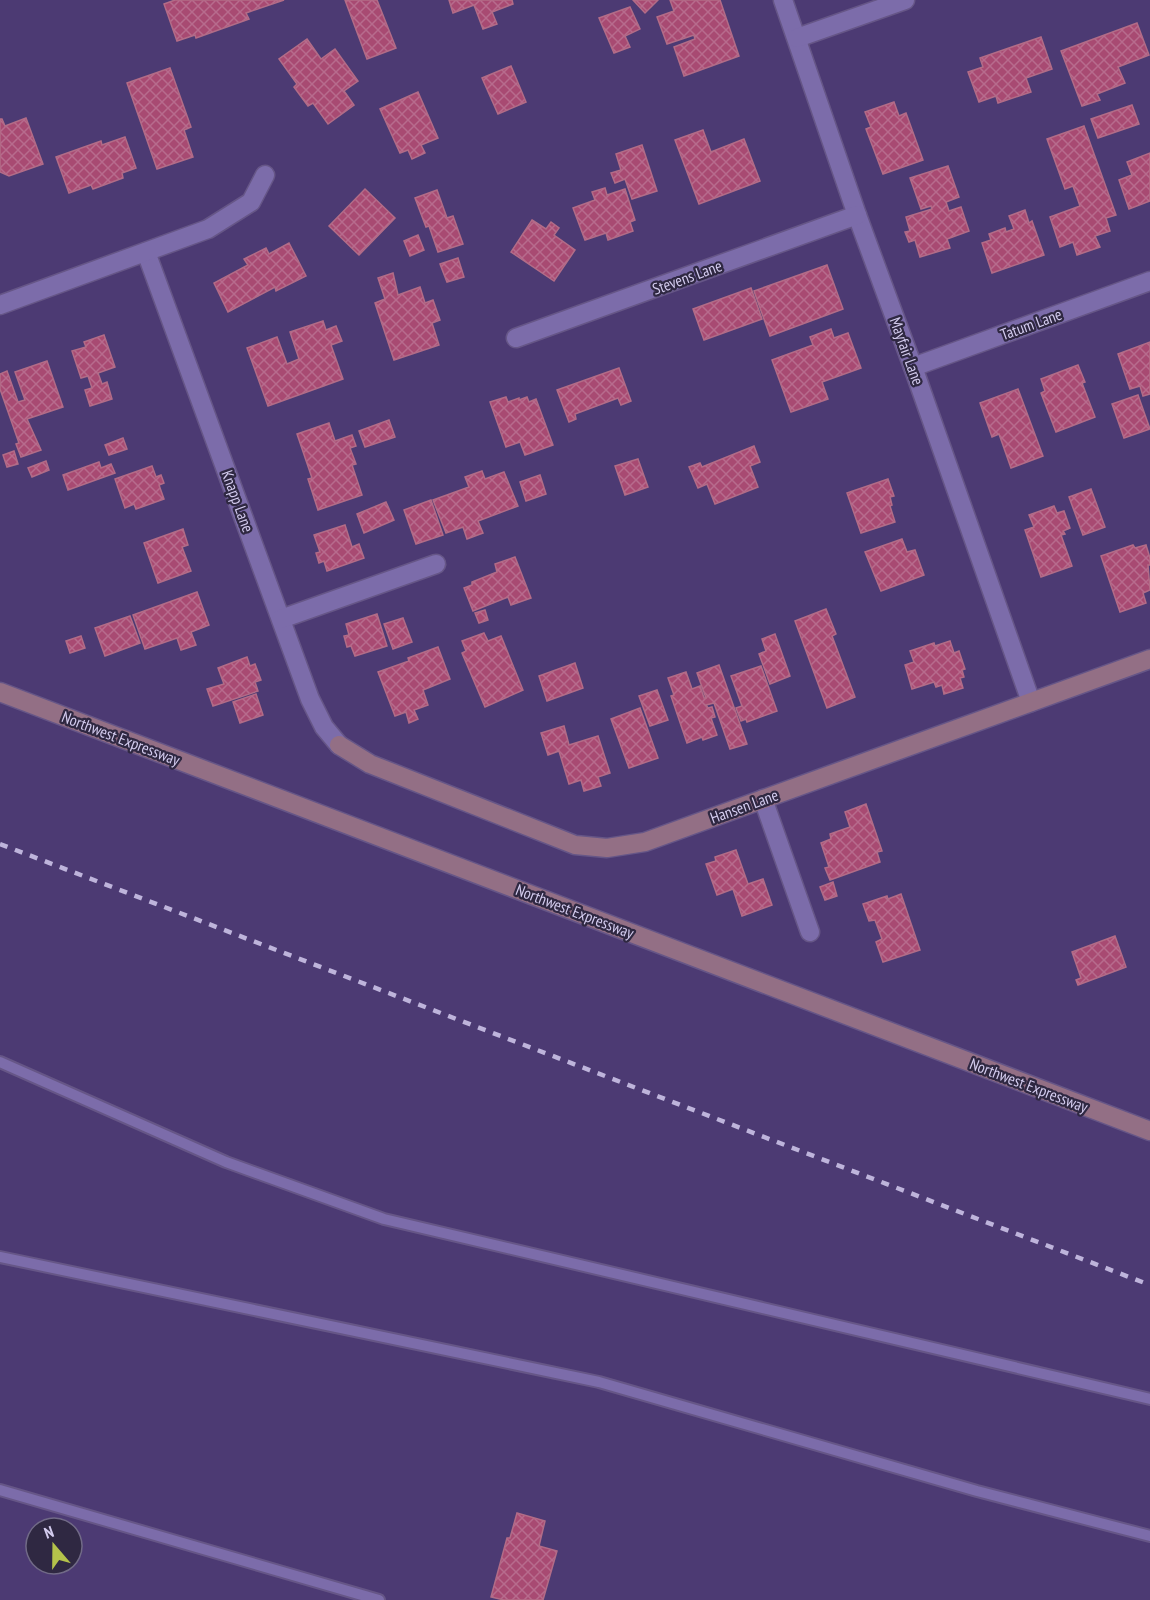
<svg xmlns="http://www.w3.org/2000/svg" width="1150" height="1600" font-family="'PT Sans Narrow',sans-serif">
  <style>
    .building { fill: url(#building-cross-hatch); stroke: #b26c87; stroke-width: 1.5 }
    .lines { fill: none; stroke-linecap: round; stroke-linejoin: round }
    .lane-casing { stroke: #665687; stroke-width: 14 }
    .street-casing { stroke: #665687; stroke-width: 21 }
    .secondary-casing { stroke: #665687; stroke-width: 21 }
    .lane { stroke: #7c6caa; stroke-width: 10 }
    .street { stroke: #7c6caa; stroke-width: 18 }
    .secondary { stroke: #936f85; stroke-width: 18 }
    .rail { stroke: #beb4db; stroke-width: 4.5; stroke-dasharray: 8 8; stroke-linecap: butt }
    .labels { text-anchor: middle; stroke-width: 4.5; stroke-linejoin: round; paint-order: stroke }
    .street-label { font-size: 16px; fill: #d4ccef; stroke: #2f2842 }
  </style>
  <defs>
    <pattern id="building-cross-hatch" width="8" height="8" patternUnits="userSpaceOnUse" patternTransform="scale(1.5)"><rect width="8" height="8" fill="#a84a72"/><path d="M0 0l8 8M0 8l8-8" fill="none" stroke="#b76b8d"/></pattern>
  </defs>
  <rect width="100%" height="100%" fill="#4c3a73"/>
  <g class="building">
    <polygon points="175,0 284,0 246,13 249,19 196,38 195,35 177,41 164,4"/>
    <polygon points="345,0 377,0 396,48 367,59"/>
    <polygon points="449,0 512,0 513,4 492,12 497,24 483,29 474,5 453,13"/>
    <polygon points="633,0 658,0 645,13"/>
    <polygon points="670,0 720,0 739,56 684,76 674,47 695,39 694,35 667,44 657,17 674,11"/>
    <polygon points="630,7 640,29 625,36 630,47 614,53 599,18"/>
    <polygon points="1137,23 1149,55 1118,67 1125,83 1097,94 1100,100 1082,106 1061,51"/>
    <polygon points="1041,37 1052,69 1026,78 1031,92 998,103 996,96 979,102 968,72 983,67 980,58"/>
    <polygon points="307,39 321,59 335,49 358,81 344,91 354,105 328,124 313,103 308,106 294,87 297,84 279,59"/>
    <polygon points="511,66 526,102 498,114 482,78"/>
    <polygon points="170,68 191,127 184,130 193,157 157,169 127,83"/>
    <polygon points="418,92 438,138 421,145 425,153 412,159 408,150 400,153 380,109"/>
    <polygon points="894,102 899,116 906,113 923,160 883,174 866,129 871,127 865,112"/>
    <polygon points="1132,105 1139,124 1098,138 1091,119"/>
    <polygon points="26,118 43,164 9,176 0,172 0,119 2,119 5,126"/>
    <polygon points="1084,126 1116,215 1106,218 1110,231 1095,236 1100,247 1077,255 1073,242 1060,247 1050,217 1080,206 1073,186 1065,189 1047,139"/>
    <polygon points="703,130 711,152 744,139 760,181 699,204 675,140"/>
    <polygon points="125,137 136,168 122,173 123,178 93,189 91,185 69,193 56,157 101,141 102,145"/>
    <polygon points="642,145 657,191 632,199 625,179 615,183 611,173 621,170 616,154"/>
    <polygon points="1150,153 1150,201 1129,209 1119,180 1132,175 1127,162"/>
    <polygon points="948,166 959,197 946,202 949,211 961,207 969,231 947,239 950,248 920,257 915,240 909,242 905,232 910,231 906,217 932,209 931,206 921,209 910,178"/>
    <polygon points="605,188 607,195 625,189 635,220 630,222 633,231 608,240 606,233 585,240 573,208 595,200 592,192"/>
    <polygon points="365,189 395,218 359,255 329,226"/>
    <polygon points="437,190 447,218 453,216 463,244 438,252 429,226 426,227 415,198"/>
    <polygon points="1025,210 1029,223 1032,221 1044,255 992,273 982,243 991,240 989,234 1005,228 1006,232 1014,229 1009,216"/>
    <polygon points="532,220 546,229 551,222 559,228 554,235 575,250 554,281 511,252"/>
    <polygon points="418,235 424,250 410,256 404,241"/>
    <polygon points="289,243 306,276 276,291 275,287 228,312 214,283 248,265 244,259 266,248 269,254"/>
    <polygon points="458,258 464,277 447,282 440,264"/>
    <polygon points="827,265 843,309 770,336 754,291"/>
    <polygon points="393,273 398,295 420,287 425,303 433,300 440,320 432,323 439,345 394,360 375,303 385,299 378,278"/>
    <polygon points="751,288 762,319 704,340 693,309"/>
    <polygon points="323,321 326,330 336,326 342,341 331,345 343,379 268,406 247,348 277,337 287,364 299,359 290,332"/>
    <polygon points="831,329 834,338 848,333 861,368 822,382 828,399 791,412 772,360 813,345 810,337"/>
    <polygon points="104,335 115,367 98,373 102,384 107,382 112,399 90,406 85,390 92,388 88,376 81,378 72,351 86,347 84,342"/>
    <polygon points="1150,342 1150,394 1143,396 1140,386 1130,389 1118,354"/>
    <polygon points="47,361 63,407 27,419 41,450 21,457 16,444 19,443 0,389 0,374 7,371 18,402 25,400 15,372"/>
    <polygon points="1078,365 1085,382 1082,383 1095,417 1056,432 1041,393 1045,391 1041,379"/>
    <polygon points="619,368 631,401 621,405 618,398 575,414 576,419 569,422 557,390"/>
    <polygon points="1018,389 1043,456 1011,468 999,434 992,437 980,403"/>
    <polygon points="1138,395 1150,429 1124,438 1112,404"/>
    <polygon points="506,397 508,402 519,398 519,400 527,397 529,402 536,399 553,445 525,455 520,442 506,447 490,402"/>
    <polygon points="389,420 395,437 365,447 359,431"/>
    <polygon points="329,423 335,441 352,435 356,446 350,448 356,464 352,465 362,495 318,510 308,479 312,478 297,434"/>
    <polygon points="123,438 127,449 109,455 105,445"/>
    <polygon points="754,446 760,462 750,466 758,487 715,504 707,484 698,488 689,467 700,463 702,467"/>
    <polygon points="14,451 18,464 7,467 3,455"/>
    <polygon points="638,459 648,487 625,495 615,466"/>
    <polygon points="46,461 49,470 32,477 28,468"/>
    <polygon points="99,462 101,468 111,464 115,473 68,490 63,475"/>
    <polygon points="152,466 156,477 161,475 164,483 159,485 164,499 136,509 134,504 125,508 115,479"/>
    <polygon points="482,471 485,479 504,472 518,506 478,521 483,533 467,539 463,527 446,533 433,500 469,487 465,477"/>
    <polygon points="540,475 546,494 526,501 520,482"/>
    <polygon points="888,479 894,496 890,497 892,505 890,506 895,522 861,533 847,493"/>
    <polygon points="1091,489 1105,527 1083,535 1069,497"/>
    <polygon points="431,500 443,535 416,544 404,510"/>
    <polygon points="386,502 394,520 364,533 357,514"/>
    <polygon points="1054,506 1057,513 1064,511 1070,528 1063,531 1065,534 1061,535 1072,566 1041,577 1025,530 1034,527 1029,515"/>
    <polygon points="345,525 352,547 359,544 364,558 327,571 324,561 319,563 316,553 320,552 314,535"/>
    <polygon points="183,529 188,545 182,547 191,571 158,583 144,543"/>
    <polygon points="902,539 907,552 915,550 924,575 881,591 865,552"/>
    <polygon points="1133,545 1135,548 1146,545 1150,558 1150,565 1148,565 1150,590 1143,593 1146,603 1120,612 1101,556"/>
    <polygon points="515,557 531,598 511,605 508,597 473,611 464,588 472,585 472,582 497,572 495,564"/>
    <polygon points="197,592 209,625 191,632 196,645 181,650 177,638 145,649 133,615"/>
    <polygon points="826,609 836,634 832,636 855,697 827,708 795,621"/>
    <polygon points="485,610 488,620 479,623 475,613"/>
    <polygon points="377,614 387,646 355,656 351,646 347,647 344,636 349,635 346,624"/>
    <polygon points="130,616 140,643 105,656 95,628"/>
    <polygon points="403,618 412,642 393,649 384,624"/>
    <polygon points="484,633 488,641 501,636 523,690 485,707 462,653 466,651 462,641"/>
    <polygon points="775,634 790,676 770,684 759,654 766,651 762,639"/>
    <polygon points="81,636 85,648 70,653 66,641"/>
    <polygon points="950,641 954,653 959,651 965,669 962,670 964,677 960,678 963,688 944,694 942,685 936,687 934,682 912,689 905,665 914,662 910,651 934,643 935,646"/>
    <polygon points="438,647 450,679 423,690 428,705 414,710 418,719 409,723 406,712 395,716 378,672 409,661 408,658"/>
    <polygon points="247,657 250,666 255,664 261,680 255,682 258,691 213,706 207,689 224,684 218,668"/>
    <polygon points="575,663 583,688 547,701 539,676"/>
    <polygon points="719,665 747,744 730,749 714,703 706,705 708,708 712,707 715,717 711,718 717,735 703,740 702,737 687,743 671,696 674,695 668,678 686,672 692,689 700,686 704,698 706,698 697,673"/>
    <polygon points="761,666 777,711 747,722 746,719 741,721 736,708 742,706 731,676"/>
    <polygon points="657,690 668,720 650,726 639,696"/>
    <polygon points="256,694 263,715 240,723 233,702"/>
    <polygon points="640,708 658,758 629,768 611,719"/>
    <polygon points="564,726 569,745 598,736 610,773 598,777 601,786 584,791 581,780 569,784 559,751 548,755 541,733"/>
    <polygon points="866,804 882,851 877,852 880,862 830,880 825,868 829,867 821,843 831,839 830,834 850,827 845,812"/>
    <polygon points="736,850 748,884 763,879 772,905 742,916 733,889 717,895 706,864 716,861 715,857"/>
    <polygon points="833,882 837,896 825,900 820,887"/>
    <polygon points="901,894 920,950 883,962 876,942 882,939 875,920 869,921 863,904 887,896 888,899"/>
    <polygon points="1115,936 1126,967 1078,985 1076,980 1081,978 1072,952"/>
    <polygon points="517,1513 545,1521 539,1546 557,1551 543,1600 504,1600 491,1597 507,1538 510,1538"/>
  </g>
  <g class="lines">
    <defs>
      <g id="lane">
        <polyline points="0,1062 226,1162 384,1219 1150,1399"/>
        <polyline points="0,1257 599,1382 977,1491 1150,1536"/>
        <polyline points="0,1490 379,1600"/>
      </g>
      <g id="street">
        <polyline points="783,0 857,215 913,367 1031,702"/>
        <polyline points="797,38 905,0"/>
        <polyline points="146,252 310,699 324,727 339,745"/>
        <polyline points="0,305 208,229 251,202 265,175"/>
        <polyline points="516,338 857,215"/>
        <polyline points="913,367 1150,281"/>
        <polyline points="281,619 436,564"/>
        <polyline points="763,799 810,932"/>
      </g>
      <g id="secondary">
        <polyline points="0,692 1150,1131"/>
        <polyline points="339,745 370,764 575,845 607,848 645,842 1150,659"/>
      </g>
    </defs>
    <use href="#lane" class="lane-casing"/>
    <use href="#street" class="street-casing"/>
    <use href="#secondary" class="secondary-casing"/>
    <use href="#lane" class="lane"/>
    <use href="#street" class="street"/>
    <use href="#secondary" class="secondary"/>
    <polyline class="rail" points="0,844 1150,1285"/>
  </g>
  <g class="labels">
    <g class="street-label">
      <text transform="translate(687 277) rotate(-20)" y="6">Stevens Lane</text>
      <text transform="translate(1031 324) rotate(-20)" y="6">Tatum Lane</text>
      <text transform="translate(907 351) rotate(70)" y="6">Mayfair Lane</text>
      <text transform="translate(238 501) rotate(70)" y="6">Knapp Lane</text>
      <text transform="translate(121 738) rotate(21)" y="6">Northwest Expressway</text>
      <text transform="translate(744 806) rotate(-20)" y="6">Hansen Lane</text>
      <text transform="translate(575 911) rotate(21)" y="6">Northwest Expressway</text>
      <text transform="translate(1029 1085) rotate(21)" y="6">Northwest Expressway</text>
    </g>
  </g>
  <g transform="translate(54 1546) rotate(340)"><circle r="28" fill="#2f2842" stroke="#716a87" stroke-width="1.5"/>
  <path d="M0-4.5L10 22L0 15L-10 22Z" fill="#b4c24b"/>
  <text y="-9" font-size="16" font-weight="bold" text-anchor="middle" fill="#d4ccef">N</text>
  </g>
</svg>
